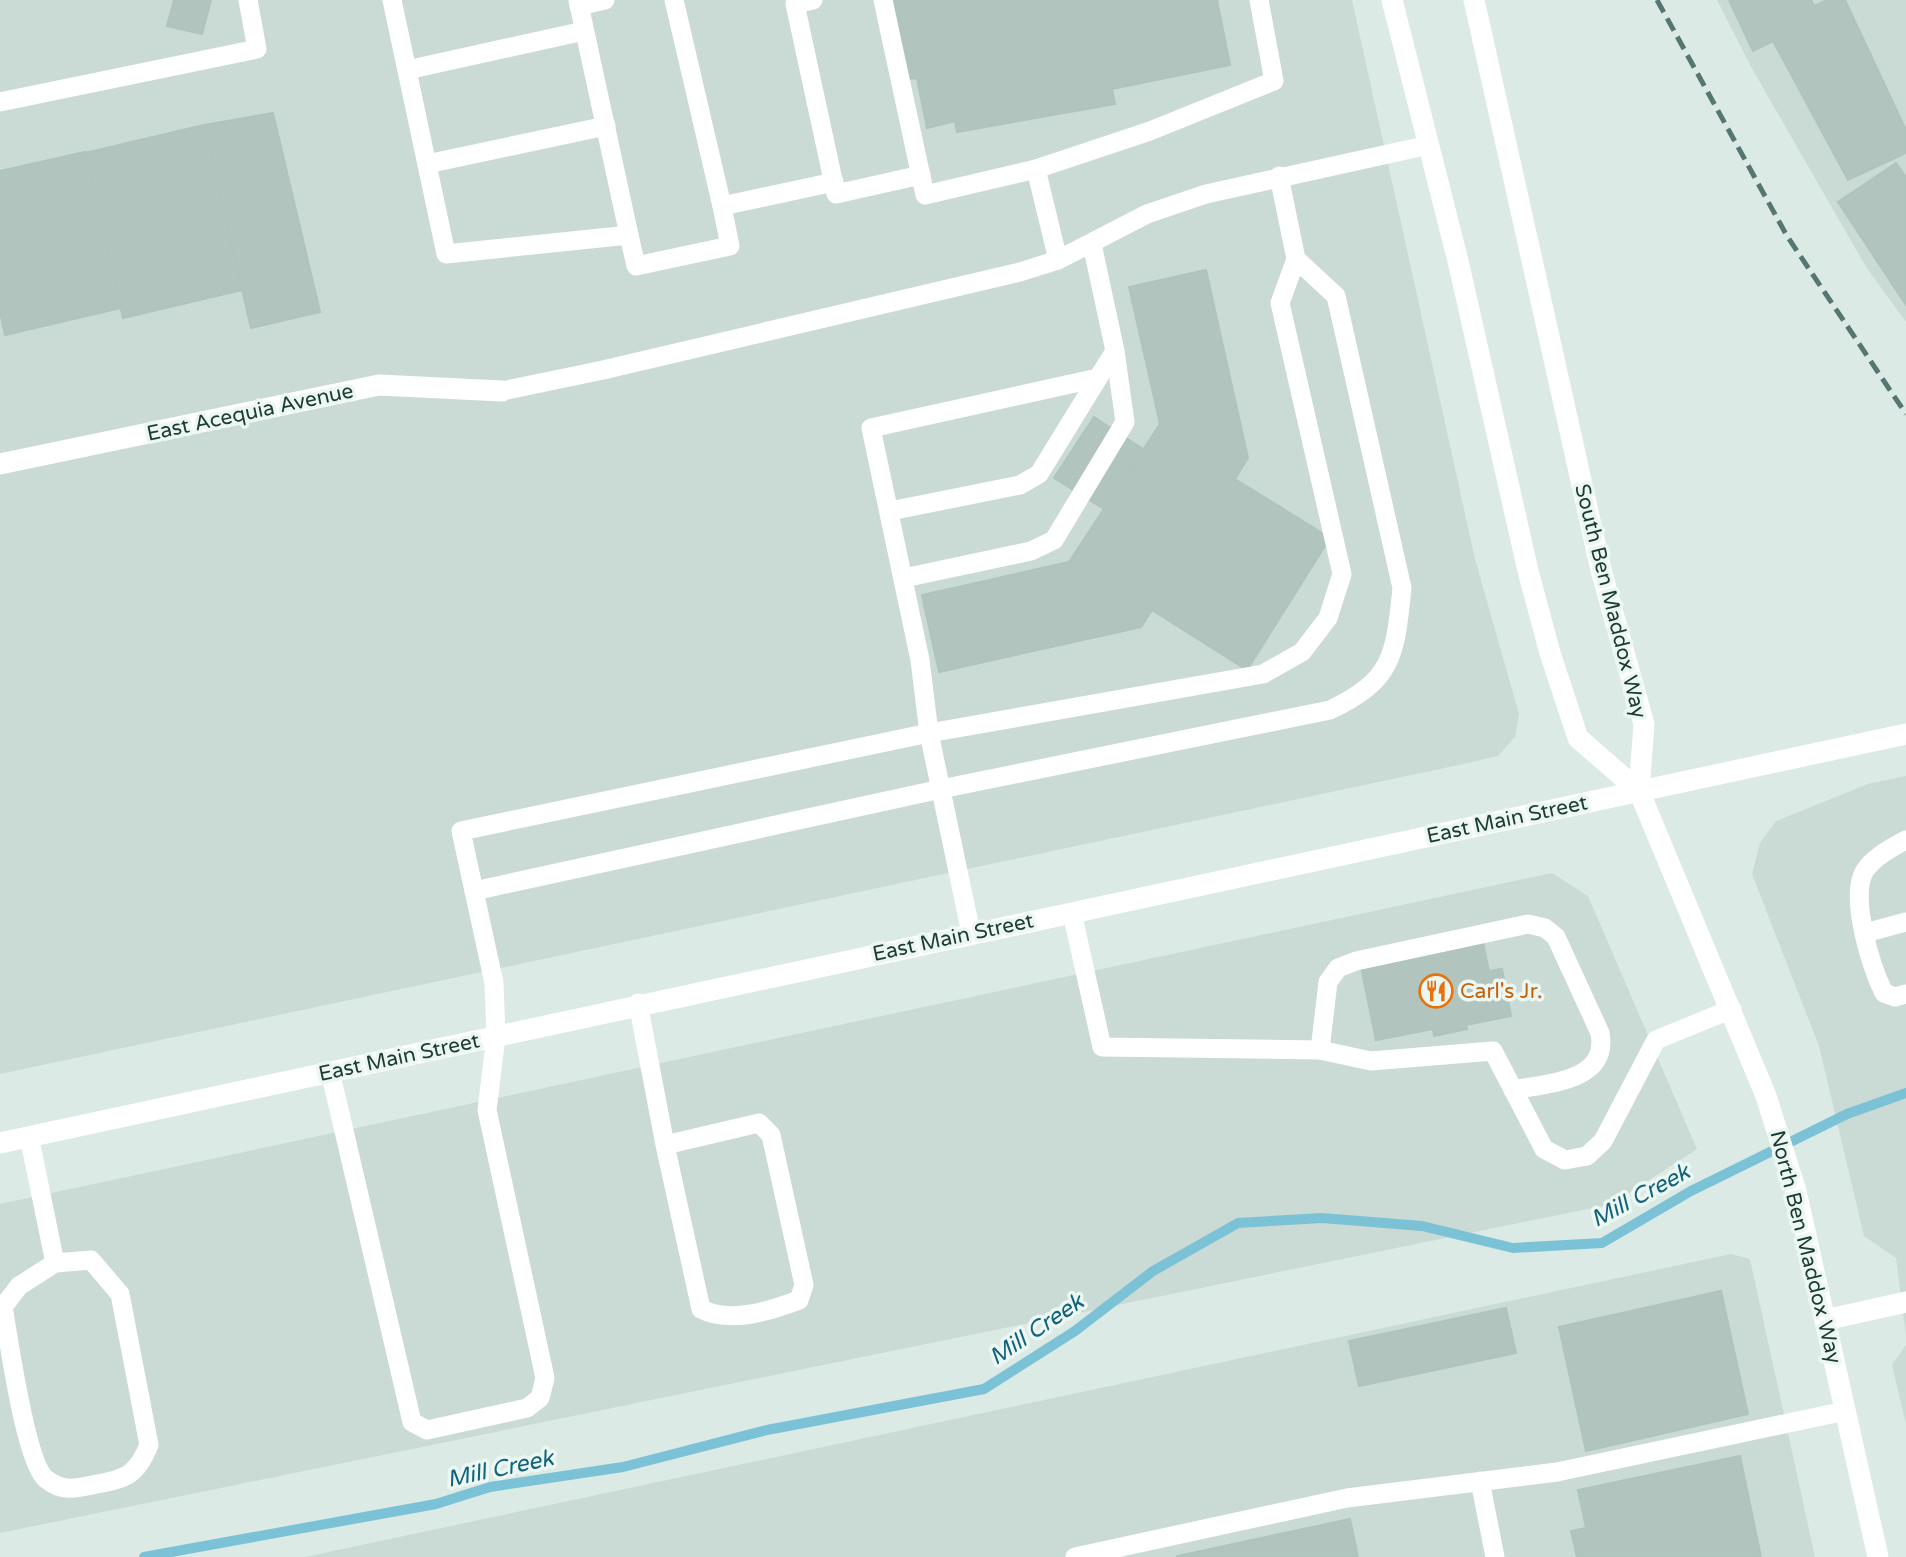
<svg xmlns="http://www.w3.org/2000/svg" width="1906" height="1557" font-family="'Varela Round',sans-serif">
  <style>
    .built { fill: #cadad4 }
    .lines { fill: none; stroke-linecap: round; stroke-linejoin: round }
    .stream { stroke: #7cc2d7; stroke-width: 10 }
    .building { fill: #b1c5be; stroke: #aec4bd; stroke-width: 2 }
    .service { stroke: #fff; stroke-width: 19 }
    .minor { stroke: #fff; stroke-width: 21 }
    .tertiary { stroke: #fff; stroke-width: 21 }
    .secondary { stroke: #fff; stroke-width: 21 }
    .rail { stroke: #567771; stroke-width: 5; stroke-dasharray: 14 7; stroke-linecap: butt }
    .labels { text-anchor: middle; stroke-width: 7; stroke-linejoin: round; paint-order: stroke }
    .street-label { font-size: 21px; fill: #1c3b35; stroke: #ecf7f2 }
    .food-label { font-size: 21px; fill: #c56008; stroke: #ecf7f2; text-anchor: start }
    .water-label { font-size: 23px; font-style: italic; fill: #11637c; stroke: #ecf7f2 }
  </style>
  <rect width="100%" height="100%" fill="#dceae5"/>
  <g class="built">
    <polygon points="0,0 1352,0 1475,559 1519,714 1515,737 1498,756 1468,763 0,1074"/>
    <polygon points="1717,0 1906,0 1906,322 1866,267 1750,65"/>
    <polygon points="1906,776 1906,1336 1896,1258 1864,1236 1819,1046 1752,874 1760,843 1776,821 1868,784"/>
    <polygon points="1552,873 1588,896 1697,1149 1612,1204 0,1533 0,1204"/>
    <polygon points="1731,1254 1750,1259 1815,1557 305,1557"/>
    <polygon points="1906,1345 1906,1424 1892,1365"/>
  </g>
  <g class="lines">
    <polyline class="stream" points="144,1557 436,1504 490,1487 623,1467 767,1430 984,1389 1075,1331 1153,1271 1238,1223 1322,1218 1422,1226 1513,1248 1602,1243 1691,1191 1847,1114 1906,1093"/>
  </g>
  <g class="building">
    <polygon points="174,0 211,0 202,34 167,26"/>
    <polygon points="894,0 1217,0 1230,65 1112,89 1115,104 957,132 955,121 927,128 917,78 909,79"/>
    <polygon points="1729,0 1811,0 1814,6 1827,0 1845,0 1906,130 1906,153 1848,180 1773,41 1753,51"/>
    <polygon points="273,113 320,312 251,328 204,125"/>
    <polygon points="204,125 242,290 123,318 85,153"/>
    <polygon points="85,152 121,308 5,335 0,312 0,171"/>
    <polygon points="1896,163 1906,177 1906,305 1838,202"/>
    <polygon points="1206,270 1248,458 1235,479 1330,538 1247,670 1152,610 1141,627 939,672 922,595 1069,562 1160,424 1129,287"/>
    <polygon points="1094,417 1143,449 1104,509 1054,478"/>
    <polygon points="1483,943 1489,971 1502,969 1511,1016 1466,1025 1467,1029 1434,1036 1433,1029 1376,1040 1361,967"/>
    <polygon points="1721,1291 1748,1414 1586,1451 1559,1327"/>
    <polygon points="1506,1308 1516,1353 1359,1386 1349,1341"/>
    <polygon points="1740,1456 1761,1557 1577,1557 1571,1531 1586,1528 1578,1490"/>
    <polygon points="1350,1519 1358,1557 1177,1557 1177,1556"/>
  </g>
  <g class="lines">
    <g class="service">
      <polyline points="392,0 446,254 629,235 636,266 730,246 722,206 834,182"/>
      <polyline points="578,0 629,235"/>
      <polyline points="674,0 722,206"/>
      <polyline points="813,0 795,4 836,194 921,175"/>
      <polyline points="883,0 925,195 1036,169"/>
      <polyline points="579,6 605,0"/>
      <polyline points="407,70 584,31"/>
      <polyline points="0,102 257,49 248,0"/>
      <polyline points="427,164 606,126"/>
      <polyline points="1058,260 1036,169 1150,131 1274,81 1259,0"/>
      <polyline points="502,391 603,370 1020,272 1058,260 1147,214 1206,194 1429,145"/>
      <polyline points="890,511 1020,485 1039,474 1098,378"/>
      <polyline points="904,578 1031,551 1054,540 1125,422 1115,351"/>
      <path d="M1906,840C1892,847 1870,859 1863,874C1851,902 1871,967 1884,993L1895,997L1906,994"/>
      <path d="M474,891L941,789L1330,710C1394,680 1395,654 1402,588L1336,296L1296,259L1279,176"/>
      <polyline points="1072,913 1102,1047 1320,1050 1371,1061 1493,1051 1544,1149 1565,1160 1587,1156 1603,1141 1656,1040 1732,1009"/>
      <polyline points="971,933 929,733 920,660 871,428 1098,378 1115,351 1092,244"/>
      <polyline points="1865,933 1906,922"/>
      <path d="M638,1003L665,1145L701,1309C730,1324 770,1311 799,1300L804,1285L771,1135L759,1123L665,1145"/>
      <path d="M1320,1050L1328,982L1338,968L1356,961L1528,924L1545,928L1556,937L1600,1033C1609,1082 1548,1083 1513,1090"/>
      <polyline points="330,1071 412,1422 427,1430 527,1408 540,1398 545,1378 487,1110 496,1036 494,983 461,831 929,733 1263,674 1302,652 1328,618 1342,574 1280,303 1296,259"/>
      <path d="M29,1136L55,1263L19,1286L3,1307C9,1339 25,1462 46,1479C63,1493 78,1488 97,1484C127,1479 137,1474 149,1445L120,1294L91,1260L55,1263"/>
      <polyline points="1480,1481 1495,1557"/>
      <polyline points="1075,1557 1347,1498 1557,1472 1845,1411"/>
    </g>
    <g class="minor">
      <polyline points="0,464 379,385 502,391"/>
      <polyline points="1825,1320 1906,1302"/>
    </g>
    <polyline class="tertiary" points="0,1143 1906,734"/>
    <g class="secondary">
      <polyline points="1392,0 1458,261 1528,571 1550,653 1578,738 1639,791 1766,1096 1796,1191 1878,1557"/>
      <polyline points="1474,0 1601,570 1644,724 1639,791"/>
    </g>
    <polyline class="rail" points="1657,0 1787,236 1906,414"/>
  </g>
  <defs>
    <symbol id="restaurant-ring" viewBox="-11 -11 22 22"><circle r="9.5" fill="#ecf7f2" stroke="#e8710a" stroke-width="1.5"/><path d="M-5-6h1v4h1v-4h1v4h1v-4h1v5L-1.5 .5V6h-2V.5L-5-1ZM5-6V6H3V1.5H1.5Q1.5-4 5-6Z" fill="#e8710a"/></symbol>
  </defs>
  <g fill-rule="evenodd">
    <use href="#restaurant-ring" x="1417" y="972" width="38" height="38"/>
  </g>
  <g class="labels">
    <g class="street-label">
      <text transform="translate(250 412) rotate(-12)" y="7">East Acequia Avenue</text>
      <text transform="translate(1611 601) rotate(76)" y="7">South Ben Maddox Way</text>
      <text transform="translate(1507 819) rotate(-12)" y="7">East Main Street</text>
      <text transform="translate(953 937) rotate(-12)" y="7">East Main Street</text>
      <text transform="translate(399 1057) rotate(-12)" y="7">East Main Street</text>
      <text transform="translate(1806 1247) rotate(76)" y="7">North Ben Maddox Way</text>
    </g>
    <g class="food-label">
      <text x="1460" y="998">Carl's Jr.</text>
    </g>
    <g class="water-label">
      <text transform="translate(1640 1195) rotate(-28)" y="8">Mill Creek</text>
      <text transform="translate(1036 1329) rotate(-34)" y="8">Mill Creek</text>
      <text transform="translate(500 1468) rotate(-12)" y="8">Mill Creek</text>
    </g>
  </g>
</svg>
